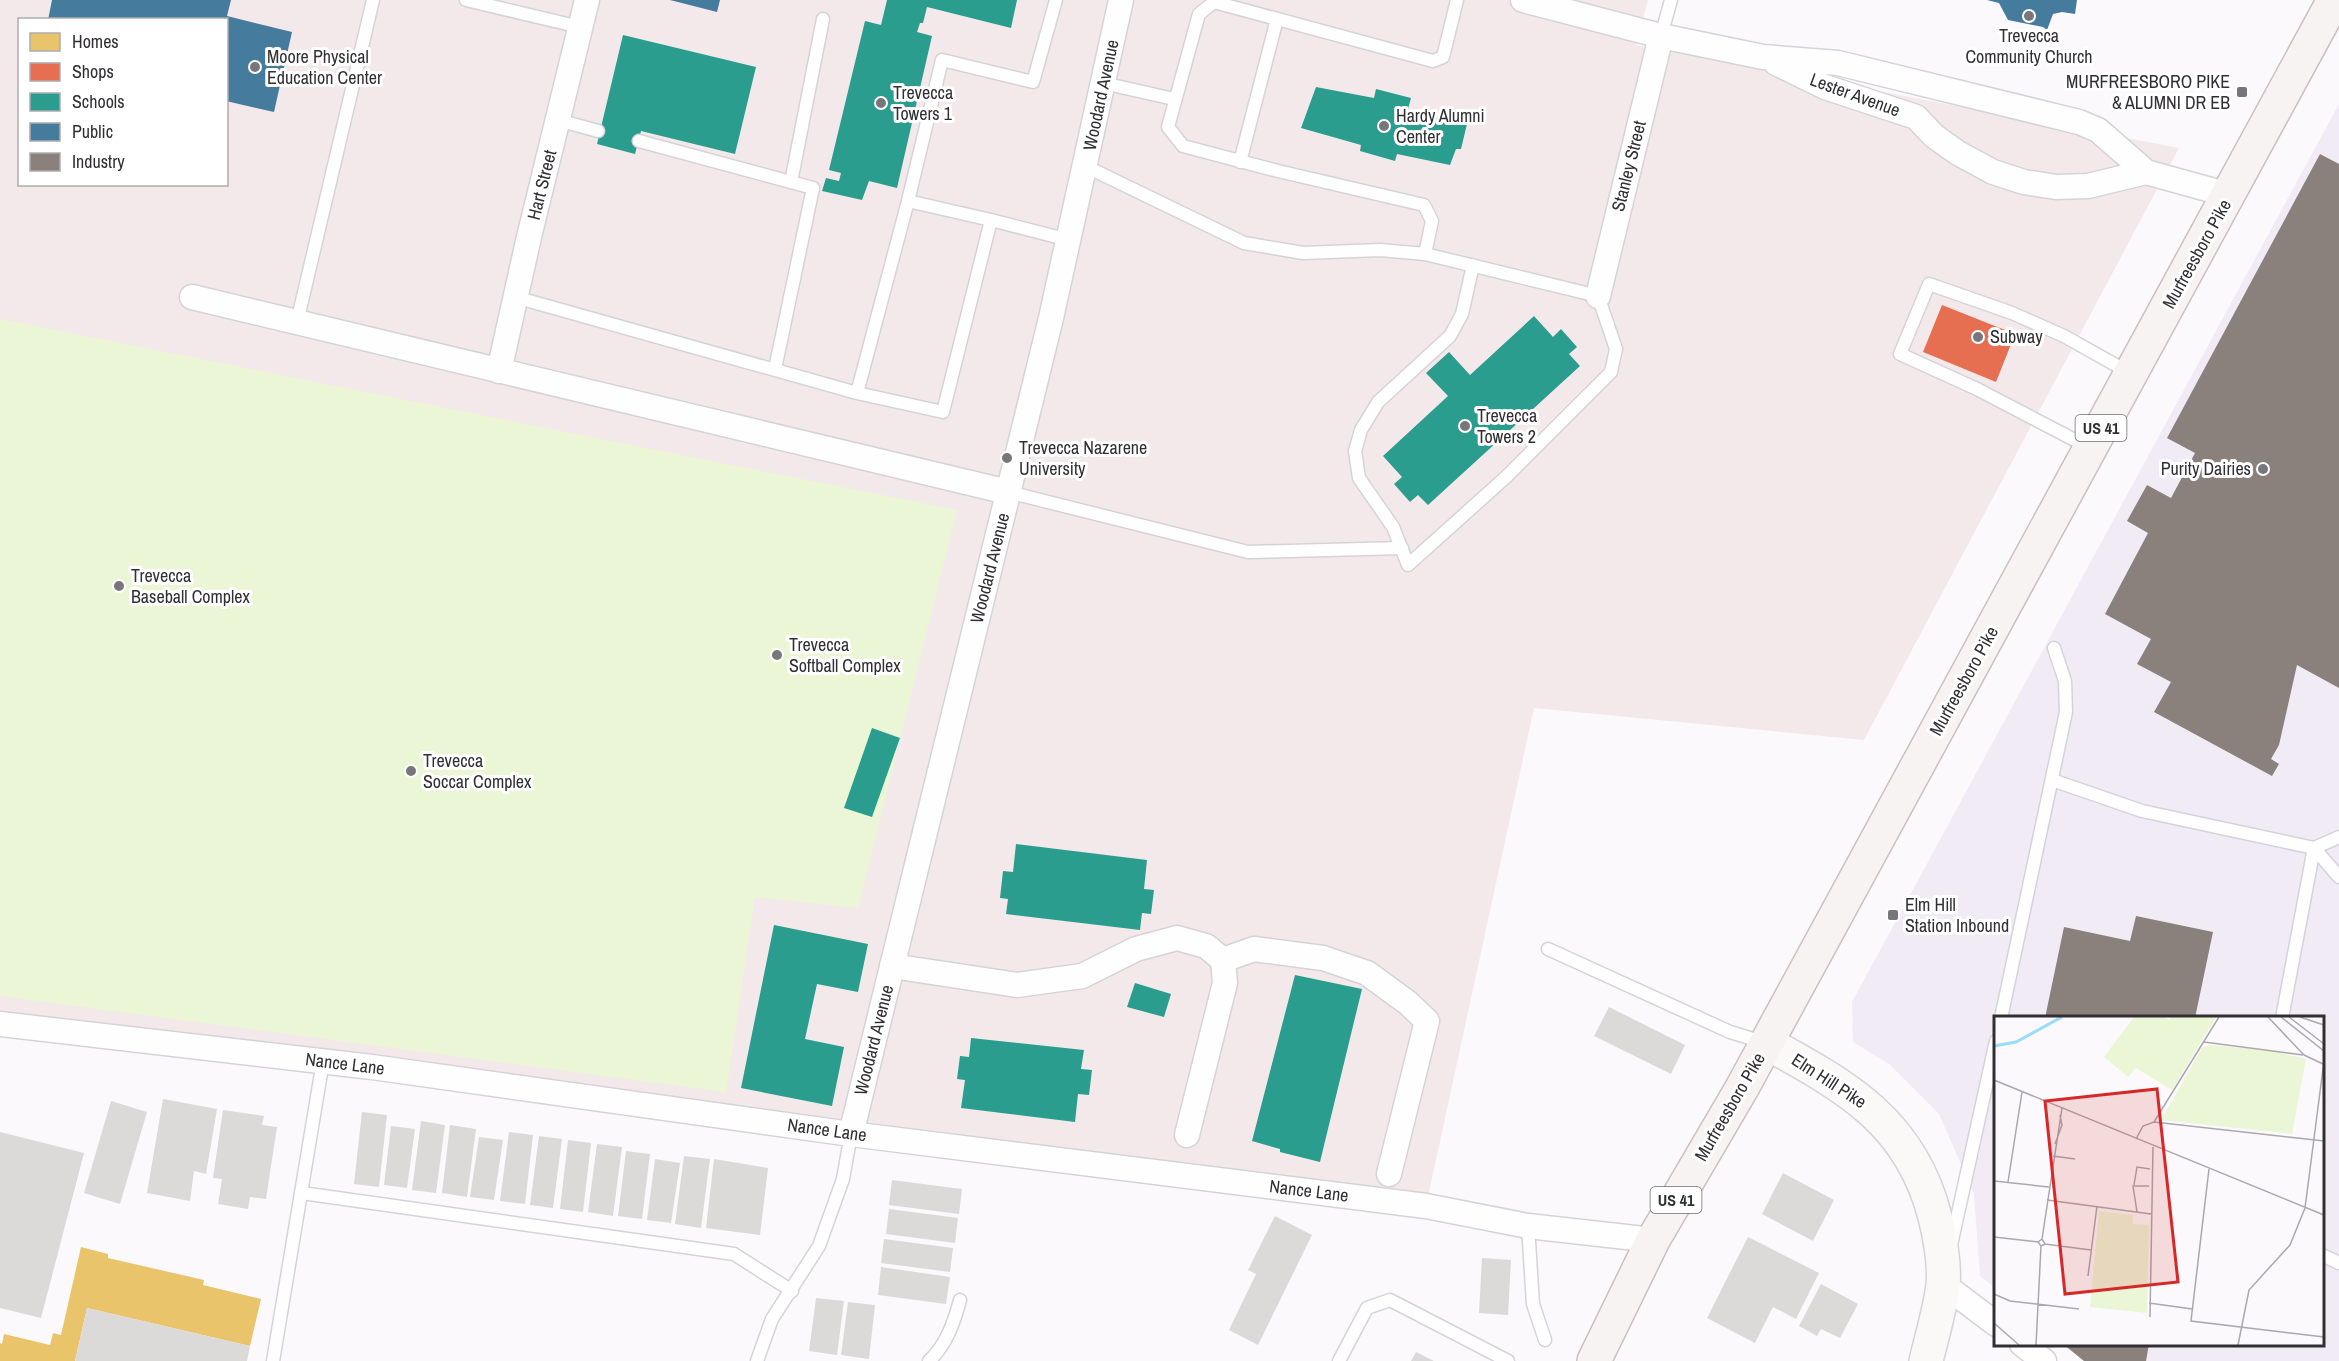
<svg xmlns="http://www.w3.org/2000/svg" width="2339" height="1361" font-family="'Archivo Narrow',sans-serif">
  <style>
    .built { fill: #f0ebf5 }
    .education { fill: #f4e9ea; fill-rule: evenodd }
    .green { fill: #eaf6d6 }
    .homes { fill: #e9c46a }
    .shops { fill: #e76f51 }
    .schools { fill: #2a9d8f }
    .public { fill: #457b9d }
    .industry { fill: #8a817c }
    .building { fill: #dcd9d9 }
    .lines { fill: none; stroke-linecap: round; stroke-linejoin: round }
    .service-casing { stroke: #d5d3d7; stroke-width: 15 }
    .minor-casing { stroke: #d5d3d7; stroke-width: 27 }
    .secondary-casing { stroke: #d5d3d7; stroke-width: 36 }
    .primary-casing { stroke: #c9c1c0; stroke-width: 36 }
    .service { stroke: #fefeff; stroke-width: 12 }
    .minor { stroke: #fefeff; stroke-width: 24 }
    .secondary { stroke: #fbf8f8; stroke-width: 33 }
    .primary { stroke: #f7f3f2; stroke-width: 33 }
    .poi-dot { fill: #78767a; stroke: #fff; stroke-width: 2 }
    .labels { text-anchor: middle; stroke-width: 6; stroke-linejoin: round; paint-order: stroke }
    .shield { fill: #fff; stroke: #6f6d71; stroke-width: 1.5 }
    .shield-label { font-size: 16px; font-weight: bold; fill: #312f34 }
    .poi-label { font-size: 18px; fill: #312f34; stroke: #fff; text-anchor: start }
    .street-label { font-size: 18px; fill: #312f34; stroke: #fff }
    .inset-river { fill: none; stroke: #99ddf8; stroke-width: 3 }
    .inset-road { fill: none; stroke: #aaa8ac; stroke-width: 1.5 }
    .view { fill: #d62828; fill-opacity: 0.15; stroke: #d62828; stroke-width: 3 }
    .inset-edge { fill: none; stroke: #312f34; stroke-width: 3 }
  </style>
  <rect width="100%" height="100%" fill="#fbf9fc"/>
  <polygon class="built" points="2339,104 2339,1361 2090,1361 2068,1345 2322,1344 2322,1018 1996,1018 1995,1288 1980,1276 1974,1194 1939,1114 1889,1064 1853,1042 1852,1002"/>
  <path class="education" d="M0,0H1648L1636,45L2179,148L1864,740L1534,708L1426,1206L822,1118L0,1011ZM20,20H226V184H20Z"/>
  <polygon class="green" points="0,319 957,510 858,908 755,897 726,1092 0,996"/>
  <polygon class="homes" points="81,1247 108,1254 108,1258 204,1280 203,1285 261,1299 250,1346 87,1308 75,1361 0,1361 0,1343 2,1344 4,1334 50,1345 53,1333 61,1335"/>
  <polygon class="shops" points="1942,305 2015,334 1996,382 1923,352"/>
  <g class="schools">
    <polygon points="887,0 1017,0 1011,28 927,7 923,23 920,23 917,32 932,36 897,188 869,181 862,200 822,191 826,178 839,181 841,173 829,170 865,21 881,25"/>
    <polygon points="623,35 756,67 735,154 641,131 635,154 597,144"/>
    <polygon points="1316,87 1374,98 1376,89 1411,98 1408,109 1467,124 1461,149 1456,149 1450,165 1397,154 1395,161 1360,151 1361,145 1301,128"/>
    <polygon points="1534,316 1553,337 1561,329 1577,347 1569,354 1580,366 1428,505 1418,495 1410,502 1394,484 1402,477 1383,456 1448,396 1426,373 1449,352 1470,375"/>
    <polygon points="872,728 900,738 872,817 844,808"/>
    <polygon points="1016,844 1147,860 1144,889 1154,890 1151,914 1142,913 1140,930 1006,914 1008,899 1000,898 1003,871 1013,872"/>
    <polygon points="774,925 868,944 858,992 817,984 805,1039 844,1047 832,1106 741,1088"/>
    <polygon points="1295,975 1362,989 1320,1162 1280,1152 1280,1149 1252,1141"/>
    <polygon points="1135,983 1171,994 1164,1017 1127,1007"/>
    <polygon points="971,1038 1084,1050 1081,1069 1092,1070 1089,1095 1078,1094 1075,1122 961,1108 965,1080 957,1079 960,1056 969,1057"/>
  </g>
  <g class="public">
    <polygon points="52,0 231,0 227,16 292,32 274,112 226,101 226,20 48,20"/>
    <polygon points="670,0 720,0 717,12"/>
    <polygon points="1987,0 2077,0 2075,14 2062,12 2053,14 2047,30 2043,27 2008,20 1999,3"/>
  </g>
  <g class="industry">
    <polygon points="2320,154 2339,164 2339,688 2297,665 2279,745 2271,759 2279,764 2272,776 2154,712 2171,682 2137,664 2151,639 2105,614 2148,533 2127,521 2147,485 2171,498 2195,453 2167,438"/>
    <polygon points="2136,916 2213,932 2195,1018 2045,1018 2064,927 2130,941"/>
    <polygon points="2063,1344 2149,1344 2146,1361 2084,1361"/>
  </g>
  <g class="building">
    <polygon points="1609,1007 1685,1045 1671,1074 1594,1036"/>
    <polygon points="163,1099 217,1109 206,1174 194,1171 190,1201 147,1193"/>
    <polygon points="111,1101 147,1112 120,1204 84,1193"/>
    <polygon points="223,1110 264,1116 262,1125 277,1127 266,1199 250,1197 248,1209 218,1204 222,1179 213,1178"/>
    <polygon points="362,1112 387,1115 379,1187 354,1184"/>
    <polygon points="421,1121 445,1125 436,1193 412,1190"/>
    <polygon points="450,1125 476,1129 467,1197 442,1193"/>
    <polygon points="391,1126 415,1129 407,1188 384,1185"/>
    <polygon points="0,1132 84,1153 41,1318 0,1308"/>
    <polygon points="509,1132 533,1135 525,1204 500,1201"/>
    <polygon points="539,1136 562,1139 553,1208 530,1205"/>
    <polygon points="479,1137 503,1140 494,1200 470,1197"/>
    <polygon points="568,1140 591,1143 583,1212 560,1209"/>
    <polygon points="597,1144 622,1147 613,1216 588,1212"/>
    <polygon points="626,1151 650,1154 642,1219 618,1216"/>
    <polygon points="684,1156 710,1159 701,1228 675,1224"/>
    <polygon points="655,1159 680,1163 671,1223 647,1220"/>
    <polygon points="714,1159 768,1168 760,1235 706,1228"/>
    <polygon points="1783,1173 1834,1200 1813,1241 1762,1214"/>
    <polygon points="892,1180 962,1189 959,1214 889,1205"/>
    <polygon points="889,1209 958,1218 955,1243 886,1234"/>
    <polygon points="1275,1216 1312,1235 1258,1345 1229,1330 1256,1274 1248,1270"/>
    <polygon points="1748,1237 1819,1273 1796,1319 1773,1307 1755,1343 1707,1318"/>
    <polygon points="884,1239 953,1248 950,1272 881,1263"/>
    <polygon points="1482,1258 1511,1260 1508,1315 1479,1313"/>
    <polygon points="881,1267 950,1277 946,1304 878,1295"/>
    <polygon points="1821,1284 1858,1304 1840,1338 1821,1329 1817,1336 1799,1326"/>
    <polygon points="816,1298 844,1301 837,1355 809,1351"/>
    <polygon points="848,1302 875,1305 869,1359 841,1355"/>
    <polygon points="87,1308 250,1346 247,1361 75,1361"/>
    <polygon points="1416,1352 1434,1361 1411,1361"/>
  </g>
  <g class="lines">
    <defs>
      <g id="service">
        <polyline points="466,0 580,27"/>
        <polyline points="1661,36 1671,0"/>
        <polyline points="1103,83 1174,99"/>
        <polyline points="558,120 598,131"/>
        <polyline points="639,141 813,188 775,369"/>
        <polyline points="1240,162 1277,19"/>
        <polyline points="1085,166 1244,243 1303,253 1380,250 1425,254 1598,296 1616,349 1611,372 1506,477 1408,565 1393,527 1359,478 1355,451 1361,430 1378,402 1450,336 1462,314 1473,265"/>
        <polyline points="791,182 823,19"/>
        <polyline points="908,201 942,60 1033,82 1056,0"/>
        <polyline points="991,220 1069,240"/>
        <polyline points="1425,254 1432,221 1424,205 1278,171 1183,146 1168,127 1199,14 1214,2 1433,61 1443,57 1457,0"/>
        <polyline points="515,297 857,393 943,412 991,220 908,201 857,393"/>
        <polyline points="297,322 373,0"/>
        <polyline points="2090,448 1977,389 1900,354 1929,284 2012,313 2064,336 2130,373"/>
        <polyline points="1008,492 1248,552 1402,548"/>
        <polyline points="2052,780 2142,811 2314,848 2339,837"/>
        <polyline points="2314,848 2339,877"/>
        <polyline points="1548,949 1730,1032 1766,1043"/>
        <polyline points="2001,1018 2066,712 2065,681 2054,648"/>
        <polyline points="2282,1018 2314,848"/>
        <polyline points="302,1193 734,1254 792,1291"/>
        <polyline points="1528,1226 1533,1304 1545,1340"/>
        <polyline points="1951,1245 1996,1041"/>
        <polyline points="2322,1255 2339,1263"/>
        <polyline points="273,1361 323,1061"/>
        <polyline points="757,1361 772,1319 819,1246 843,1179 851,1134"/>
        <path d="M929,1361C946,1345 954,1323 960,1300"/>
        <polyline points="1339,1361 1367,1308 1390,1300 1508,1361"/>
      </g>
      <g id="minor">
        <polyline points="1523,0 1661,36 1763,57 1838,63 2079,122 2098,130 2146,172 2229,195"/>
        <polyline points="1776,63 1825,87 1916,117 1934,136 1958,153 1993,172 2024,182 2056,187 2088,186 2146,172"/>
        <polyline points="1598,296 1661,36"/>
        <polyline points="192,297 1008,492"/>
        <polyline points="499,371 529,237 587,0"/>
        <polyline points="1223,960 1254,949 1323,958 1367,973 1408,1003 1427,1021 1389,1174"/>
        <polyline points="892,966 1017,985 1082,976 1136,949 1177,938 1206,946 1223,960 1225,983 1187,1135"/>
        <polyline points="0,1024 372,1067 851,1134 1426,1206 1528,1226 1653,1240"/>
        <polyline points="851,1134 1051,318 1121,0"/>
        <polyline points="1943,1284 1996,1324"/>
        <polyline points="2022,1344 2044,1361"/>
      </g>
      <path id="secondary" d="M1767,1043C1847,1087 1911,1122 1935,1217C1940,1236 1945,1266 1943,1285C1940,1310 1932,1336 1926,1361"/>
      <polyline id="primary" points="1594,1361 1653,1240 1742,1088 2334,0"/>
    </defs>
    <use href="#service" class="service-casing"/>
    <use href="#minor" class="minor-casing"/>
    <use href="#secondary" class="secondary-casing"/>
    <use href="#primary" class="primary-casing"/>
    <use href="#service" class="service"/>
    <use href="#minor" class="minor"/>
    <use href="#secondary" class="secondary"/>
    <use href="#primary" class="primary"/>
  </g>
  <g class="poi-dot">
    <circle cx="2029" cy="16" r="6"/>
    <circle cx="255" cy="67" r="6"/>
    <rect x="2236" y="86" width="12" height="12" rx="3"/>
    <circle cx="881" cy="103" r="6"/>
    <circle cx="1384" cy="126" r="6"/>
    <circle cx="1978" cy="337" r="6"/>
    <circle cx="1465" cy="426" r="6"/>
    <circle cx="1007" cy="458" r="6"/>
    <circle cx="2263" cy="469" r="6"/>
    <circle cx="119" cy="586" r="6"/>
    <circle cx="777" cy="655" r="6"/>
    <circle cx="411" cy="771" r="6"/>
    <rect x="1887" y="909" width="12" height="12" rx="3"/>
  </g>
  <g class="labels">
    <g class="shield">
      <rect x="2075.5" y="415" width="51" height="26" rx="4.5"/>
      <rect x="1650.5" y="1187" width="51" height="26" rx="4.5"/>
    </g>
    <g class="shield-label">
      <text x="2101" y="434">US 41</text>
      <text x="1676" y="1206">US 41</text>
    </g>
    <g class="poi-label">
      <text x="2029" y="42" text-anchor="middle">Trevecca<tspan x="2029" dy="21">Community Church</tspan></text>
      <text x="267" y="63">Moore Physical<tspan x="267" dy="21">Education Center</tspan></text>
      <text x="2230" y="88" text-anchor="end">MURFREESBORO PIKE<tspan x="2230" dy="21">&amp; ALUMNI DR EB</tspan></text>
      <text x="893" y="99">Trevecca<tspan x="893" dy="21">Towers 1</tspan></text>
      <text x="1396" y="122">Hardy Alumni<tspan x="1396" dy="21">Center</tspan></text>
      <text x="1990" y="343">Subway</text>
      <text x="1477" y="422">Trevecca<tspan x="1477" dy="21">Towers 2</tspan></text>
      <text x="1019" y="454">Trevecca Nazarene<tspan x="1019" dy="21">University</tspan></text>
      <text x="2251" y="475" text-anchor="end">Purity Dairies</text>
      <text x="131" y="582">Trevecca<tspan x="131" dy="21">Baseball Complex</tspan></text>
      <text x="789" y="651">Trevecca<tspan x="789" dy="21">Softball Complex</tspan></text>
      <text x="423" y="767">Trevecca<tspan x="423" dy="21">Soccar Complex</tspan></text>
      <text x="1905" y="911">Elm Hill<tspan x="1905" dy="21">Station Inbound</tspan></text>
    </g>
    <g class="street-label">
      <text transform="translate(1101 95) rotate(-78)" y="6">Woodard Avenue</text>
      <text transform="translate(1855 95) rotate(20)" y="6">Lester Avenue</text>
      <text transform="translate(1629 166) rotate(-76)" y="6">Stanley Street</text>
      <text transform="translate(542 185) rotate(-76)" y="6">Hart Street</text>
      <text transform="translate(2197 254) rotate(-61)" y="6">Murfreesboro Pike</text>
      <text transform="translate(990 568) rotate(-76)" y="6">Woodard Avenue</text>
      <text transform="translate(1964 681) rotate(-61)" y="6">Murfreesboro Pike</text>
      <text transform="translate(874 1040) rotate(-76)" y="6">Woodard Avenue</text>
      <text transform="translate(345 1064) rotate(7)" y="6">Nance Lane</text>
      <text transform="translate(1829 1081) rotate(33)" y="6">Elm Hill Pike</text>
      <text transform="translate(1730 1107) rotate(-60)" y="6">Murfreesboro Pike</text>
      <text transform="translate(827 1130) rotate(8)" y="6">Nance Lane</text>
      <text transform="translate(1309 1191) rotate(7)" y="6">Nance Lane</text>
    </g>
  </g>
  <g transform="translate(1994 1016)">
    <rect width="330" height="330" fill="#fbf9fc"/>
    <path d="M140,1H170L175,4L178,1H222L178,74L142,52L134,61L110,41ZM215,29L278,35L312,43L298,118L167,104L208,32ZM105,195L139,199V208L155,209L153,297L96,291Z" fill="#eaf6d6"/>
    <path class="inset-river" d="M0,30L22,26L68,1"/>
    <path class="inset-road" d="M274,1L310,39M287,1L330,35M295,1L330,28M306,1L330,9M210,26L309,39M310,39L329,48M0,64L330,199M160,106L225,1M142,123L149,110L160,106L330,125M61,128L68,109L66,99M59,140L81,143M215,153L197,305L330,321M0,165L55,171M14,166L28,76M140,169L143,151L156,153M53,184L157,198M311,192L330,45M143,196L139,170H155M0,221L44,226L48,223L51,228M48,223L68,92M44,226L47,230L51,228L97,234M94,260L103,190M0,278L16,285L85,293M155,287L198,293M156,301L159,131M0,307L25,329M42,329L47,230M244,329L255,274L296,229L311,192"/>
    <path class="view" d="M163,73L184,266L71,278L51,85Z"/>
    <rect width="330" height="330" class="inset-edge"/>
  </g>
  <rect x="18" y="18" width="210" height="168" fill="#ffffff" stroke="#adacae" stroke-width="1.5"/>
  <rect x="30" y="33" width="30" height="18" fill="#e9c46a" stroke="#adacae" stroke-width="1.5"/>
  <text x="72" y="48" font-size="18" fill="#312f34">Homes</text>
  <rect x="30" y="63" width="30" height="18" fill="#e76f51" stroke="#adacae" stroke-width="1.5"/>
  <text x="72" y="78" font-size="18" fill="#312f34">Shops</text>
  <rect x="30" y="93" width="30" height="18" fill="#2a9d8f" stroke="#adacae" stroke-width="1.5"/>
  <text x="72" y="108" font-size="18" fill="#312f34">Schools</text>
  <rect x="30" y="123" width="30" height="18" fill="#457b9d" stroke="#adacae" stroke-width="1.5"/>
  <text x="72" y="138" font-size="18" fill="#312f34">Public</text>
  <rect x="30" y="153" width="30" height="18" fill="#8a817c" stroke="#adacae" stroke-width="1.5"/>
  <text x="72" y="168" font-size="18" fill="#312f34">Industry</text>
</svg>
